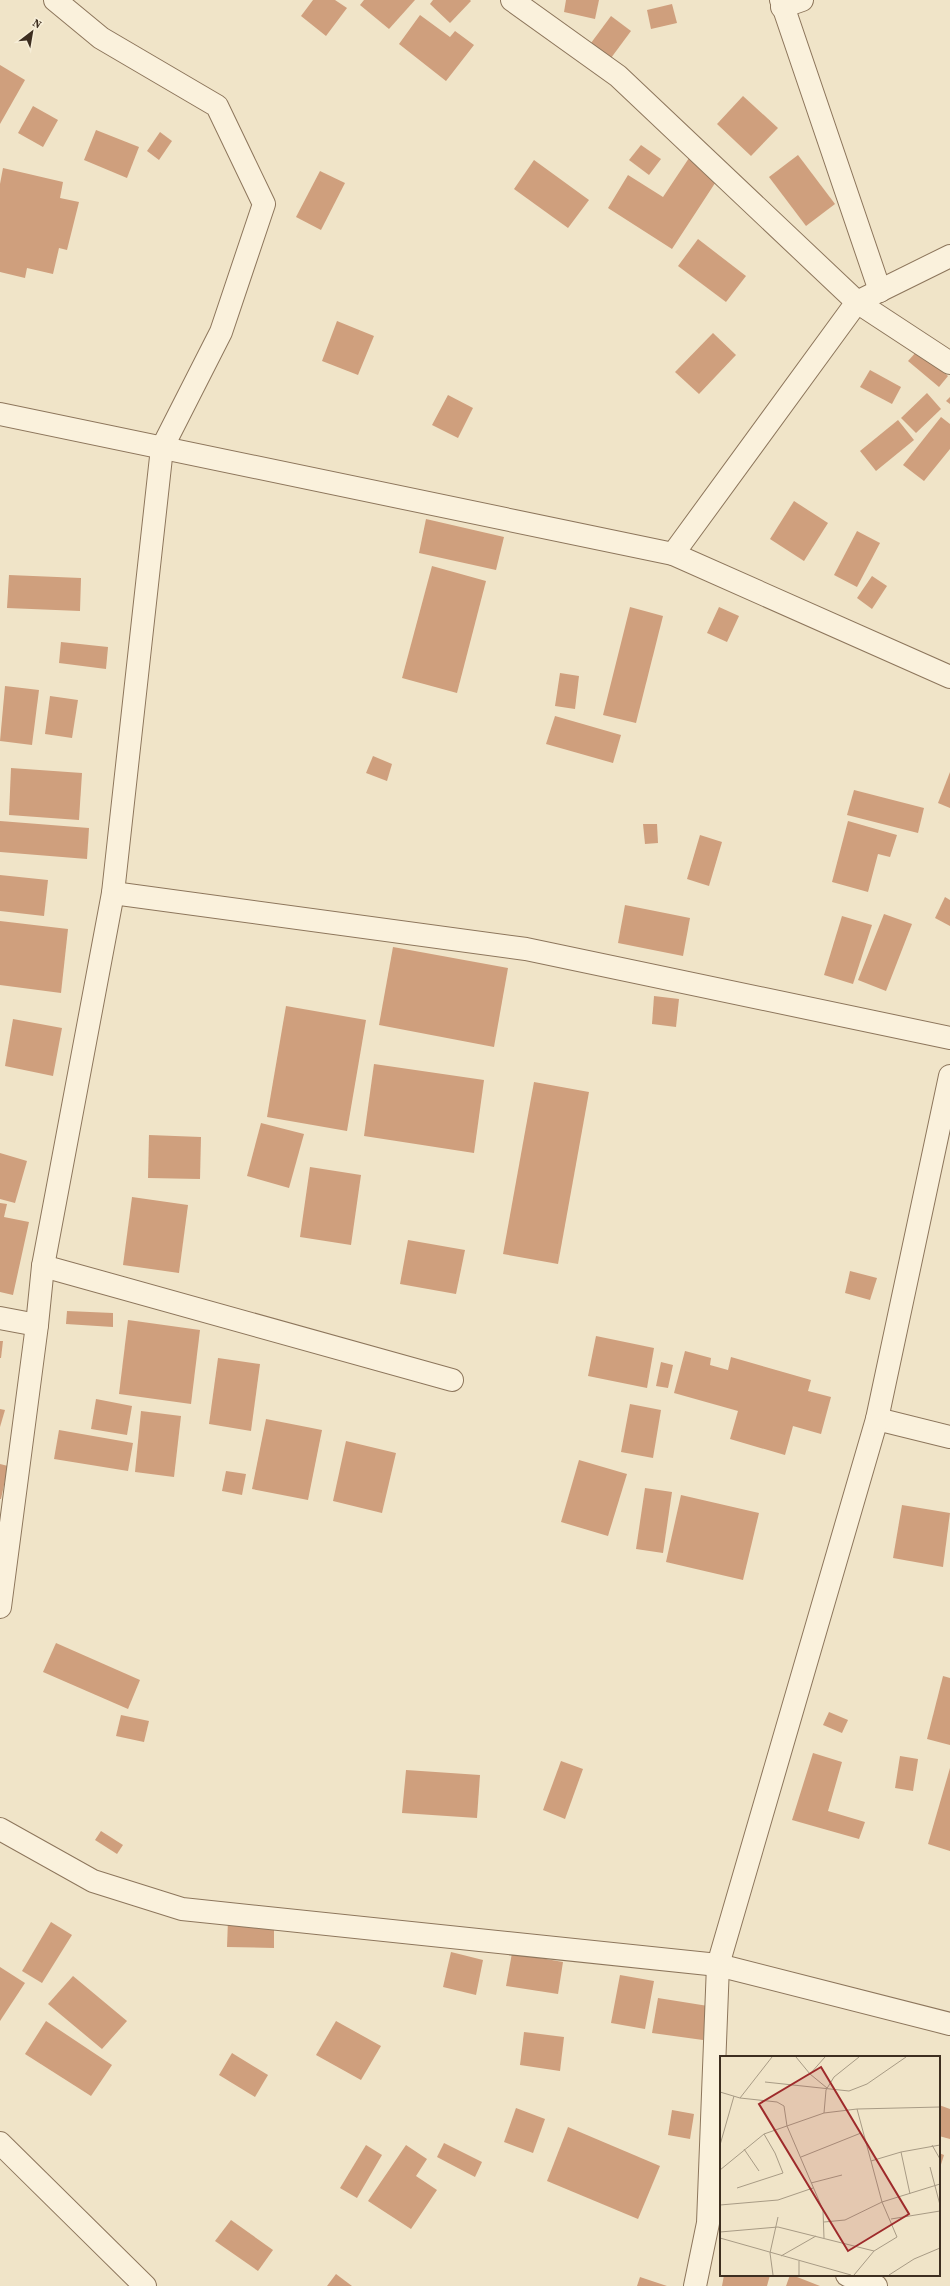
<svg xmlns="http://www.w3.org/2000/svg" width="950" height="2286" font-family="'Source Serif 4',serif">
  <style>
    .building { fill: #cf9f7d }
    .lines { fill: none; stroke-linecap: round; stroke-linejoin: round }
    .minor-casing { stroke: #8d765c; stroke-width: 24 }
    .minor { stroke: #faf1dc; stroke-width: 22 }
    .inset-road { fill: none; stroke: #a89b85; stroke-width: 1 }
    .view { fill: #9e2a2b; fill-opacity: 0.15; stroke: #9e2a2b; stroke-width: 2 }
    .inset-edge { fill: none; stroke: #3d2e20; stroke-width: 2 }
  </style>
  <rect width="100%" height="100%" fill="#f0e4c8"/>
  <g class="building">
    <polygon points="313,0 335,0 347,8 326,36 301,16"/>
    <polygon points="364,0 415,0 389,29 360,5"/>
    <polygon points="433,0 470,0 471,1 450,23 430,4"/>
    <polygon points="566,0 599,0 595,19 564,12"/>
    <polygon points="672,4 677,23 651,29 647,10"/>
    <polygon points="420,15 450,37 455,31 474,45 446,81 399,44"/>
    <polygon points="611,16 631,31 611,58 591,43"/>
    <polygon points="0,65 25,80 0,124"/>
    <polygon points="743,96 778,128 751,156 717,124"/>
    <polygon points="33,106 58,120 43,147 18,133"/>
    <polygon points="96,130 139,147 127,178 84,160"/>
    <polygon points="160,132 172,141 159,160 147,151"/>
    <polygon points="641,145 661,159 649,175 629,160"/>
    <polygon points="798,155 835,204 806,226 769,177"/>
    <polygon points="689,158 719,177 672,249 608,208 628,175 663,197"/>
    <polygon points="534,160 589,200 568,228 514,189"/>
    <polygon points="3,168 63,182 60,198 79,202 67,250 59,248 53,274 27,268 25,278 0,272 0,184"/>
    <polygon points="320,171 345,183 321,230 296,217"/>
    <polygon points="698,239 746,276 726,302 678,266"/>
    <polygon points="337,321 374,336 358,375 322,361"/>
    <polygon points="713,333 736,355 699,394 675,372"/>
    <polygon points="918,350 948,376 939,387 908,361"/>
    <polygon points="870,370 901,387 892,404 860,387"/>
    <polygon points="927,393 941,409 916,433 901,418"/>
    <polygon points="448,395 473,408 458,438 432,425"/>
    <polygon points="950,397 950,404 946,401"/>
    <polygon points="941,417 950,424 950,449 924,481 903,465"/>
    <polygon points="898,420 914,440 876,471 860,451"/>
    <polygon points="794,501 828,523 804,561 770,539"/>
    <polygon points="426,519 504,537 496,570 419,553"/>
    <polygon points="857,531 880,543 857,587 834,575"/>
    <polygon points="432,566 486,581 457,693 402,678"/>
    <polygon points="9,575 81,578 80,611 7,608"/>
    <polygon points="872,576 887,586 872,609 857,598"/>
    <polygon points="630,607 663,616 636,723 603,715"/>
    <polygon points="719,607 739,616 727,642 707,633"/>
    <polygon points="61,642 108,647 106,669 59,663"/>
    <polygon points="560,673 579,676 575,709 555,706"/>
    <polygon points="5,686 39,690 32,745 0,741"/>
    <polygon points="50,696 78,700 72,738 45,734"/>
    <polygon points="555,716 621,735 613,763 546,744"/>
    <polygon points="373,756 392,764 387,781 366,773"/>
    <polygon points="11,768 82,773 79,820 9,815"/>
    <polygon points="950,772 950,808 938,803"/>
    <polygon points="854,790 924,808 918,833 847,815"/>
    <polygon points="0,821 89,828 87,859 0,852"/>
    <polygon points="848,821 897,835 890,857 878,854 868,892 832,882"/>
    <polygon points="643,824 657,824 658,843 645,844"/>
    <polygon points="700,835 722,842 709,886 687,879"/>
    <polygon points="0,875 48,880 44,916 0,911"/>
    <polygon points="945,897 950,900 950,926 935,918"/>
    <polygon points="625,905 690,918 683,956 618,943"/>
    <polygon points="884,914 912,924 886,991 858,980"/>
    <polygon points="842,916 872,925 853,984 824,975"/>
    <polygon points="0,921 68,929 61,993 0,985"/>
    <polygon points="393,947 508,968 494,1047 379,1025"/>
    <polygon points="654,996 679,999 676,1027 652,1024"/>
    <polygon points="286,1006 366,1020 347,1131 267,1117"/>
    <polygon points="13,1019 62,1028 53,1076 5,1066"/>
    <polygon points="374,1064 484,1080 474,1153 364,1136"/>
    <polygon points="534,1082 589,1092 558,1264 503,1254"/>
    <polygon points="261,1123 304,1134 289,1188 247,1176"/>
    <polygon points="149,1135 201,1137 200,1179 148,1178"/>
    <polygon points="0,1153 27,1161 15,1203 0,1199"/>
    <polygon points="310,1167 361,1175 351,1245 300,1237"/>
    <polygon points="132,1197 188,1205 179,1273 123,1265"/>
    <polygon points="0,1203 7,1204 4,1217 29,1222 13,1295 0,1292"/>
    <polygon points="408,1240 465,1250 456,1294 400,1284"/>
    <polygon points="850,1271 877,1278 870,1300 845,1293"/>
    <polygon points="67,1311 113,1313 113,1327 66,1324"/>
    <polygon points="128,1320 200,1330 191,1404 119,1394"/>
    <polygon points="596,1336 654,1348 647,1388 588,1376"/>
    <polygon points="0,1341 3,1341 1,1358 0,1358"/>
    <polygon points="685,1351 711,1358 710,1365 728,1370 731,1357 811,1380 808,1391 831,1397 821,1434 793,1426 785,1455 730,1439 738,1411 674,1393"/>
    <polygon points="218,1358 260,1364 251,1431 209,1424"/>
    <polygon points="661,1362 673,1365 668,1388 656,1386"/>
    <polygon points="96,1399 132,1406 127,1435 91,1429"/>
    <polygon points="630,1404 661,1410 653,1458 621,1452"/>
    <polygon points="0,1409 5,1410 0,1427"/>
    <polygon points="141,1411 181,1416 174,1477 135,1472"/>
    <polygon points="266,1419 322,1430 308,1500 252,1489"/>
    <polygon points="59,1430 133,1443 128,1471 54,1459"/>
    <polygon points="346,1441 396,1453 382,1513 333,1501"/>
    <polygon points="579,1460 627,1474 608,1536 561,1522"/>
    <polygon points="0,1464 8,1466 1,1499 0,1499"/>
    <polygon points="226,1471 246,1474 242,1495 222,1491"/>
    <polygon points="645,1488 672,1492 663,1553 636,1549"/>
    <polygon points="681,1495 759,1513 743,1580 666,1562"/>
    <polygon points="902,1505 950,1513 943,1567 893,1558"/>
    <polygon points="56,1643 140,1680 128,1709 43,1672"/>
    <polygon points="943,1676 950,1678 950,1745 927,1739"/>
    <polygon points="829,1712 848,1720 842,1733 823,1725"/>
    <polygon points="121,1715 149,1721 144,1742 116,1736"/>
    <polygon points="813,1753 842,1762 828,1811 865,1822 859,1839 792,1820"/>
    <polygon points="900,1756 918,1759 913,1791 895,1788"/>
    <polygon points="561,1761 583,1769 565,1819 543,1810"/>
    <polygon points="950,1768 950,1851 928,1844"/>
    <polygon points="406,1770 480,1775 477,1818 402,1813"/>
    <polygon points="101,1831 123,1845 117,1854 95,1840"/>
    <polygon points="228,1920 274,1921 274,1948 227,1947"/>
    <polygon points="51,1922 72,1935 42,1983 22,1971"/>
    <polygon points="451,1952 483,1960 476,1995 443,1987"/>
    <polygon points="512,1953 563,1962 558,1994 506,1986"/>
    <polygon points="0,1967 25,1983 0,2021"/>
    <polygon points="620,1975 654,1981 645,2029 611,2023"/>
    <polygon points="73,1976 127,2021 102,2049 48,2004"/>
    <polygon points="658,1998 708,2006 703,2040 652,2033"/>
    <polygon points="46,2021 112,2065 91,2096 25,2054"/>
    <polygon points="336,2021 381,2046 361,2080 316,2055"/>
    <polygon points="524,2032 564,2037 560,2071 520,2065"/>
    <polygon points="232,2053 268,2075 255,2097 219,2075"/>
    <polygon points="939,2105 950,2109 950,2139 939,2136"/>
    <polygon points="516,2108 545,2119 533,2153 504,2142"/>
    <polygon points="672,2110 694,2114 690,2139 668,2135"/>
    <polygon points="568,2127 660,2166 638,2219 547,2181"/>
    <polygon points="444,2143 482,2162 475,2177 437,2157"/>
    <polygon points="366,2145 382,2155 357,2198 340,2188"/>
    <polygon points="406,2145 427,2159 416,2176 437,2190 411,2229 368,2201"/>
    <polygon points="939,2153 944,2155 939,2171"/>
    <polygon points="231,2220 273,2250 258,2271 215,2241"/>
    <polygon points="336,2274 352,2286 327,2286"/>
    <polygon points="724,2275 770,2275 767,2286 722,2286"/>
    <polygon points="790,2275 792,2275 820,2286 786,2286"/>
    <polygon points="640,2277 667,2286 637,2286"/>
  </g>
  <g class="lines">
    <defs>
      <g id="minor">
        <polyline points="512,0 618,76 857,302 950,363"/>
        <polyline points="781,0 880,291"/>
        <polyline points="782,7 802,0"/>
        <polyline points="0,414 673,554 950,677"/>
        <polyline points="673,554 857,302 950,256"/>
        <polyline points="113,893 526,949 950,1038"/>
        <polyline points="43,1266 452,1380"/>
        <polyline points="0,1318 37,1325"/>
        <polyline points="877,1419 950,1437"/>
        <polyline points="0,1607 37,1325 43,1266 113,893 162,448 221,332 264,204 217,106 101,38 55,0"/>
        <polyline points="0,1829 93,1881 182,1909 718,1965 950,2024"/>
        <polyline points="0,2143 145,2286"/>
        <polyline points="847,2275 876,2286"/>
        <polyline points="695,2286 708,2223 718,1965 877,1419 950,1076"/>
      </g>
    </defs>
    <use href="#minor" class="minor-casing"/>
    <use href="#minor" class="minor"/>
  </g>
  <g transform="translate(720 2056)">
    <rect width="220" height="220" fill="#f0e4c8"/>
    <path class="inset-road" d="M76,1L90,18L107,32M90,18L105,1M45,26L129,35L147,28L186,1M0,36L20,42L57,46L64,50L67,70L103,154L104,182M20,42L52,1M104,57L106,34L114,21L139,1M0,89L14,40M212,89L220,103M24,93L39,115M181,96L190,138M81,101L141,77M151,105L181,96L220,89M210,111L220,149M0,114L44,78L104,57L137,53L220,51M91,127L122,119M17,132L63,117L55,97L44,78M0,149L58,144L93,132M171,163L220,155M104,166L125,164L162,146L220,128M0,176L58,171L154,195M0,182L131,219M61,200L96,180M53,219L50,197L58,161M79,219V205M134,219L154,195L177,181L162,146L137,53M169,219L194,203L220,192"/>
    <path class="view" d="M101,11L189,158L128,195L39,48Z"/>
    <rect width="220" height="220" class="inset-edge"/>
  </g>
  <g transform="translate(32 32) rotate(31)" stroke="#f7eed8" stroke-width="3" paint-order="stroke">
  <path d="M0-3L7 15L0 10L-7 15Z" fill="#3d2e20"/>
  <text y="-6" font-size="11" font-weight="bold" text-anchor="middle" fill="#3d2e20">N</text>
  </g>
</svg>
